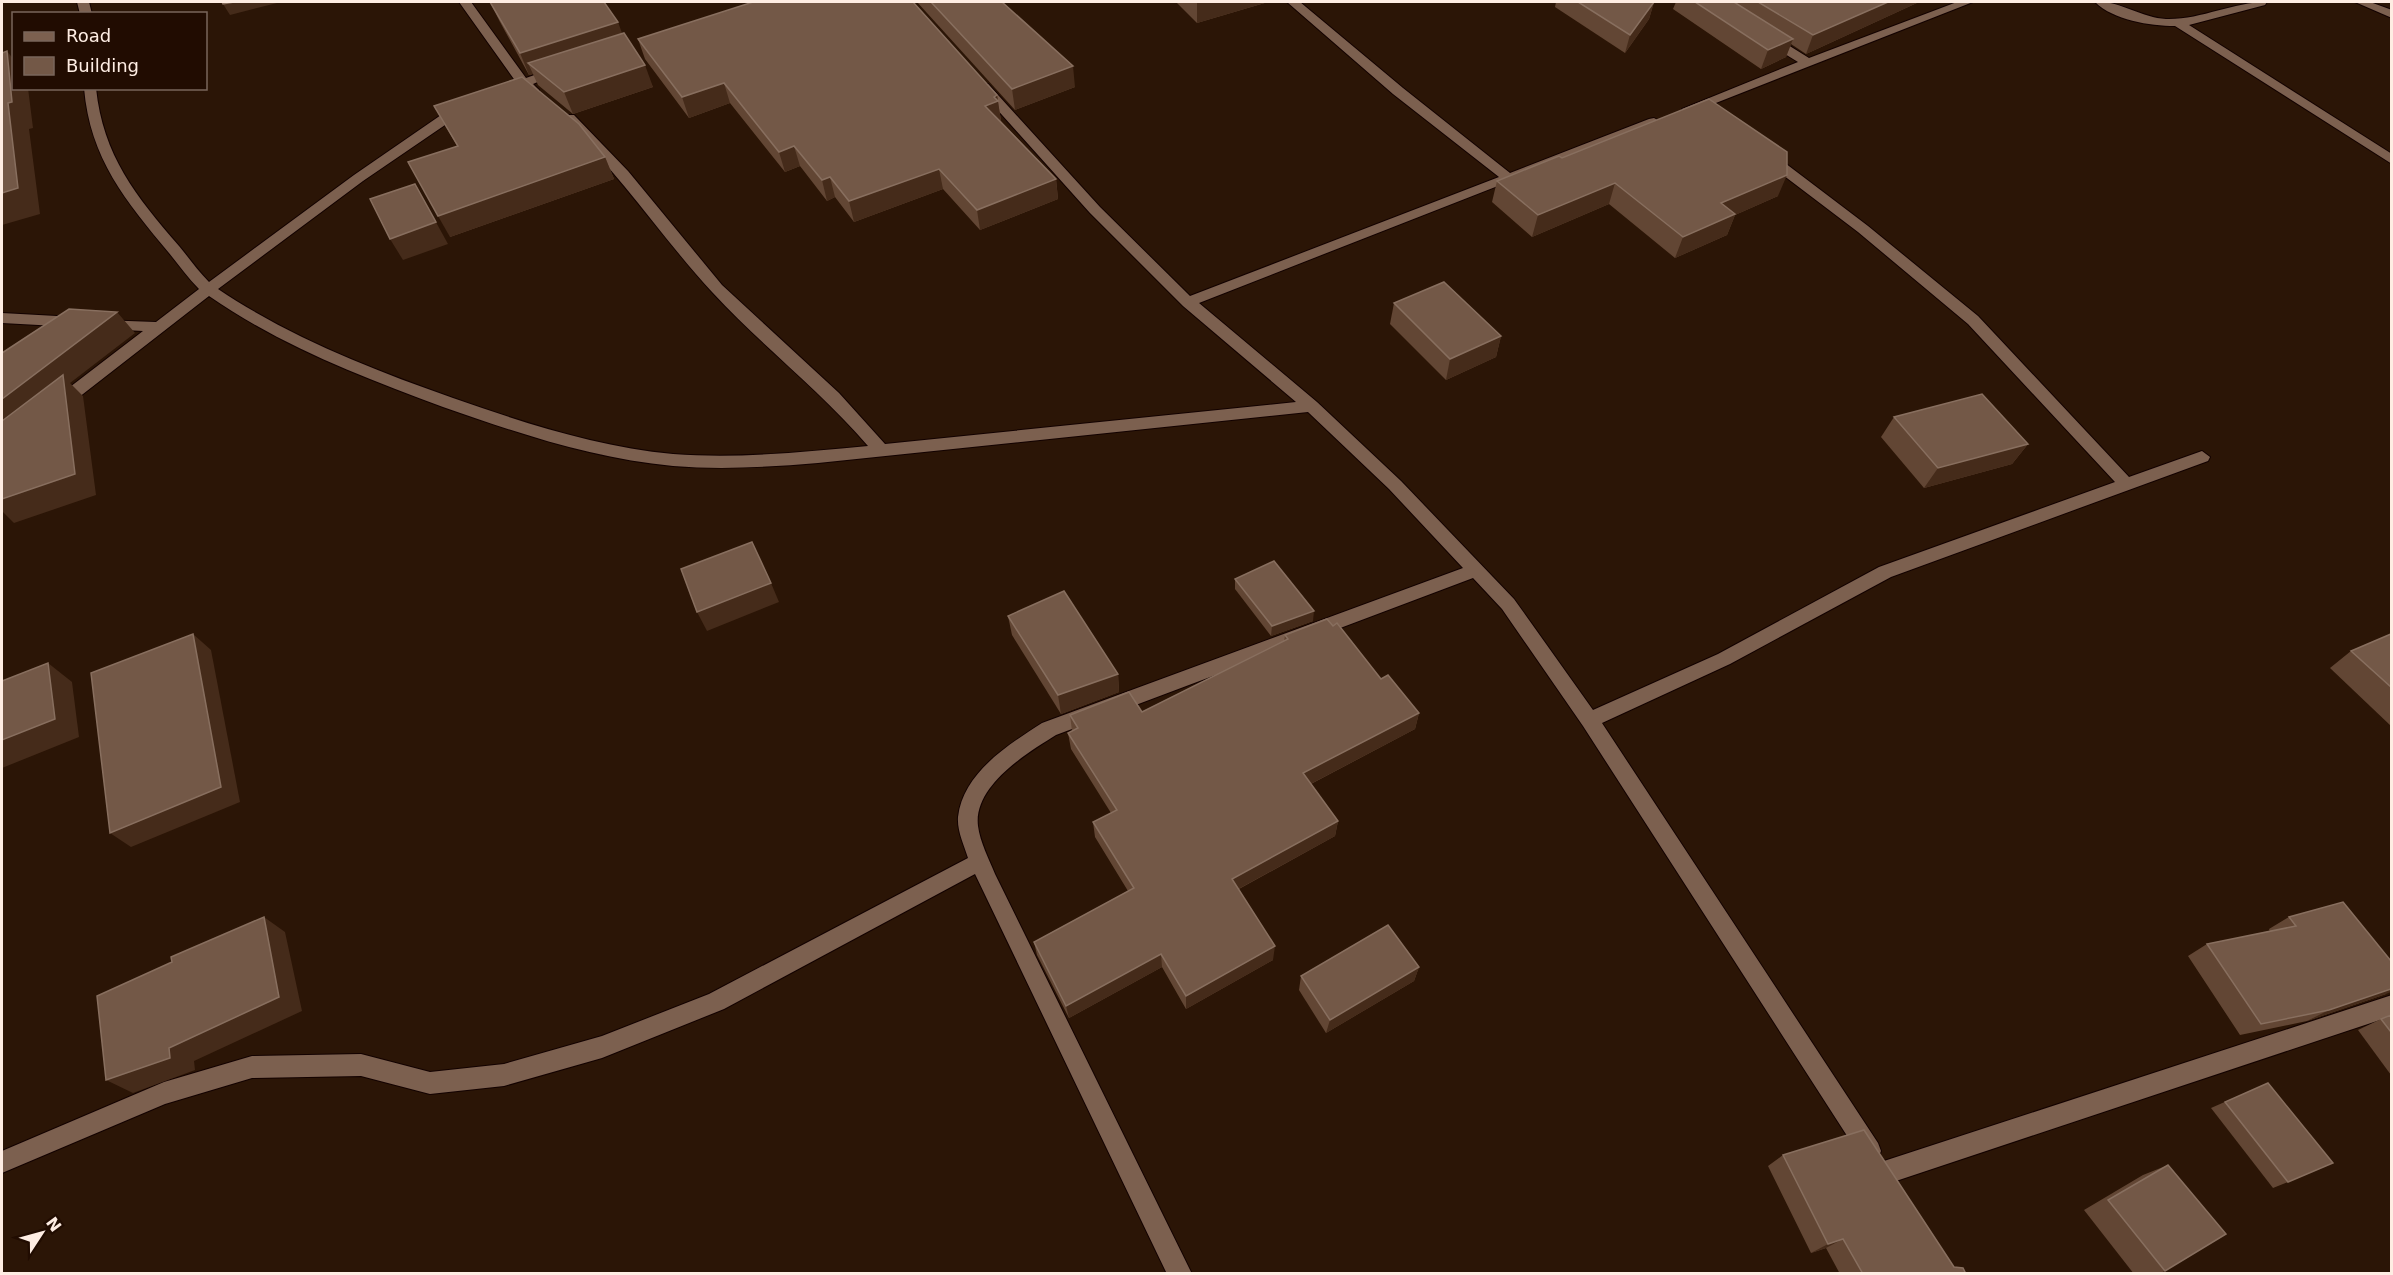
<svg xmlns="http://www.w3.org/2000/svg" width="2393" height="1275" font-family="'DejaVu Sans',sans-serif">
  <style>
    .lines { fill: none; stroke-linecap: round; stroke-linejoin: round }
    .minor-casing { stroke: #130200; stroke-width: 2 }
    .minor { fill: #7c604f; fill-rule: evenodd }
    .wall { fill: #624634 }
    .shaded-wall { fill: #452b1a }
    .building { fill: #735847; stroke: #886f5f; stroke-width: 1.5 }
  </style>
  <rect width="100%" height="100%" fill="#2b1506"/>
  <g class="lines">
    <defs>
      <g id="minor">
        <polygon points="77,2 89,2 92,14 80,14"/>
        <polygon points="459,2 471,2 526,78 557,67 563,71 533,84 539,90 538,93 528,93 522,88 499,93 499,87 516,82"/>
        <path d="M1287,2H1300L1403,88L1510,173L1649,119L1654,118L1661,122L1199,303L1317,402L1401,481L1514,599L1593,710L1718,654L1879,567L2115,482L1968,324L1858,232L1763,160V154H1773L1868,226L1978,316L2129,477L2202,451L2210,457L2208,461L1891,577L1730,664L1602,723L1878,1143L1881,1151L1878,1159L1870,1162L1862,1159L1583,726L1502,609L1473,578L1056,735C1027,753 973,786 978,826C980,842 989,859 995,874L1192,1274H1167L975,874L724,1009L602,1058L504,1086L430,1094L361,1076L252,1078L165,1104L2,1173V1151L164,1082L252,1056L361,1054L430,1072L504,1064L602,1036L709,994L968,858C964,845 957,831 958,817C963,773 1008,745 1042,723L1463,568L1389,489L1308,412L818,463C770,467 721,470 673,466C594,459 517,433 443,407C362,377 281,346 209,296L65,408H53L51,404L53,400L143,331L105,329L97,324L100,320L156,322L199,289C188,278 179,265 169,253C126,201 90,159 84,88H96C103,156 136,196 179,246C189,258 198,271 209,282L354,175L457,104H467V110L363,181L218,289C291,338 371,369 453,398C524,423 598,447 673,454C738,459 803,452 868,446C820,390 762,346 713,293C661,237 620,173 564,121V115H574L628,171L722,285L839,393L885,444L1296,402L1183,306L1090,213L977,87L978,84H988L1100,207L1190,296L1499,177L1393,94Z"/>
        <polygon points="1957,2 1973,2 1693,112 1688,113 1682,109 1798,62 1764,41 1764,35 1772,35 1809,58"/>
        <path d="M2095,2C2119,0 2141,18 2166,19C2201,20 2232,2 2267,2L2265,5L2189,25L2392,154V164L2175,26C2150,26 2113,20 2095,2Z"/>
        <polygon points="2355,2 2370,2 2392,10 2392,18"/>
        <polygon points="2,313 75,317 82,322 75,327 2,323"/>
        <polygon points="2392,995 2392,1016 1884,1185 1876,1181 1872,1173 1876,1165 1884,1161"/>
      </g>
    </defs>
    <use href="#minor" class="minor-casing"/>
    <use href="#minor" class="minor"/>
  </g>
  <g class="wall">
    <polygon points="490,2 622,34 653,87 573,114 538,85 533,74 529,75 500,22"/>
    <polygon points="917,2 1002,2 1075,87 1015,110"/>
    <polygon points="1176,2 1268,2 1197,23"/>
    <polygon points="1556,2 1654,2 1649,19 1625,53 1555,7"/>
    <polygon points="1676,2 1919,2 1806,54 1791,44 1786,57 1761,69 1673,9"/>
    <polygon points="638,39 997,95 1001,121 1056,179 1058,199 980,230 943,189 854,222 835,197 827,201 800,166 785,172 730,103 689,118 645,59"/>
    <polygon points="434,106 605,157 614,179 450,237 457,146"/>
    <polygon points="1562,158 1778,196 1735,215 1727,235 1675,258 1609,204 1532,237 1492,202 1497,181"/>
    <polygon points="1394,303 1501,336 1496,357 1446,380 1390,324"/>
    <polygon points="1894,417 2028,444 2012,464 1924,488 1881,437"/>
    <polygon points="1235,579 1313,621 1271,636 1235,589"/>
    <polygon points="1008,616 1118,674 1119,692 1061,714 1012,635"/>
    <polygon points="1333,626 1381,679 1419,713 1415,729 1311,784 1338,821 1335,836 1239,889 1273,960 1186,1009 1162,967 1069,1018 1037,955 1034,942 1128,891 1095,837 1093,822 1111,813 1071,749 1068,733 1072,731 1070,715 1142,712 1284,642 1285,635"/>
    <polygon points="2391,634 2391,726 2330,668 2351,651"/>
    <polygon points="2289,917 2386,994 2307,1021 2240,1035 2188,956 2207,944 2270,932 2269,929"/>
    <polygon points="1419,967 1414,981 1326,1033 1299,990 1301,976"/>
    <polygon points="2391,1015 2391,1075 2358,1030 2381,1019"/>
    <polygon points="2268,1083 2288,1182 2273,1188 2211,1108"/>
    <polygon points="1783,1155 1954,1267 1966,1274 1840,1274 1826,1248 1811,1253 1768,1166"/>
    <polygon points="2168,1165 2165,1271 2158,1274 2134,1274 2084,1210 2143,1175"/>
  </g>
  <g class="shaded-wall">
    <polygon points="234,2 277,2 277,3 230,15 223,4"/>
    <polygon points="1197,2 1268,2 1197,23"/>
    <polygon points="1654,2 1649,19 1625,53 1630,35"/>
    <polygon points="1888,2 1919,2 1806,54 1813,35"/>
    <polygon points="618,22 626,44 528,63 533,74 529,75 520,53"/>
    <polygon points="1793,39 1786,57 1761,69 1768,50"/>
    <polygon points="7,51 14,60 14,88 28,88 33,128 29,129 40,214 2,225 2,193 8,103"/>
    <polygon points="645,65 653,87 573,114 564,92"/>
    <polygon points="1073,66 1075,87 1015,110 1012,89"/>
    <polygon points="724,83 730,103 689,118 682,97"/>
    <polygon points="997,95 1001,121 985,106 994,97"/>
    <polygon points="794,146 800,166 785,172 779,152"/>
    <polygon points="605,157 614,179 450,237 438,216"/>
    <polygon points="939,169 943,189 854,222 849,201"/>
    <polygon points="1787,175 1778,196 1735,215 1727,235 1675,258 1683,237 1721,203"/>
    <polygon points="830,177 835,197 827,201 822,180"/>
    <polygon points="1056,179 1058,199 980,230 977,210"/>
    <polygon points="1615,183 1609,204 1532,237 1538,215"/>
    <polygon points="415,184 448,244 403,260 390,239"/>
    <polygon points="117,312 135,333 70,383 83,396 96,495 14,523 2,511 2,399"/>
    <polygon points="1501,336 1496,357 1446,380 1450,359"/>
    <polygon points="2028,444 2012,464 1924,488 1938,468"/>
    <polygon points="771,583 779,602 707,631 697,612"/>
    <polygon points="1314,611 1313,621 1271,636 1272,626"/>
    <polygon points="193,634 211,650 240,802 131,847 110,833"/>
    <polygon points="48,663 72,682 79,737 2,768 2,740"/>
    <polygon points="1118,674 1119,692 1061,714 1058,695"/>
    <polygon points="1419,713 1415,729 1301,789 1303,773"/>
    <polygon points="1338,821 1335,836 1231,893 1232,879"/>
    <polygon points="264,917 285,932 302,1011 194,1061 195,1070 133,1093 106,1080 169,1048"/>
    <polygon points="1275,946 1273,960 1186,1009 1186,996"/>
    <polygon points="1161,954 1162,967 1069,1018 1066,1006"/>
    <polygon points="1419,967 1414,981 1326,1033 1330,1020"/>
    <polygon points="2391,989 2391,992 2386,994 2307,1021 2329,1010"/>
    <polygon points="1843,1239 1826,1248 1811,1253 1828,1244"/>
  </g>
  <g class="building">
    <polygon points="222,2 234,2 223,4"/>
    <polygon points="490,2 604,2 618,22 520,53"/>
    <polygon points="753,2 913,2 997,95 994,97 998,101 985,106 1056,179 977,210 939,169 849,201 830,177 822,180 794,146 779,152 724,83 682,97 638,39"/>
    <polygon points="931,2 1002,2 1073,66 1012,89"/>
    <polygon points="1578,2 1654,2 1630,35"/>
    <polygon points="1695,2 1734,2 1793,39 1768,50"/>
    <polygon points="1758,2 1888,2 1813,35"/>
    <polygon points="624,33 645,65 564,92 528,63"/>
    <polygon points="7,51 12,102 8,103 18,188 2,193 2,53"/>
    <polygon points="522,77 579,124 605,157 438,216 408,162 458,146 434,106"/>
    <polygon points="1709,99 1787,152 1787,175 1721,203 1735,214 1683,237 1615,183 1538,215 1497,181 1559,156 1562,158"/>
    <polygon points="415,184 436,222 390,239 370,199"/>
    <polygon points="1444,282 1501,336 1450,359 1394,303"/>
    <polygon points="69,309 117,312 2,399 2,353"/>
    <polygon points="63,375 75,474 2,499 2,421"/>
    <polygon points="1982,394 2028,444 1938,468 1894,417"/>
    <polygon points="752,542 771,583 697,612 681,569"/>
    <polygon points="1274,561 1314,611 1272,626 1235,579"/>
    <polygon points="1064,591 1118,674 1058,695 1008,616"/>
    <polygon points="1327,619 1333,626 1337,623 1381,679 1388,675 1419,713 1303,773 1338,821 1232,879 1275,946 1186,996 1161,954 1066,1006 1034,942 1134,888 1093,822 1117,810 1068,733 1078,728 1070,715 1129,692 1142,712 1288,639 1285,635"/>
    <polygon points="193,634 221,787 110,833 91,673"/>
    <polygon points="2391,634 2391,687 2351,651"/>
    <polygon points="48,663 55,719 2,740 2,681"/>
    <polygon points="2343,902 2391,961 2391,989 2329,1010 2261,1024 2207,944 2296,926 2289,917"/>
    <polygon points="264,917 279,997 169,1048 170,1058 106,1080 97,996 172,962 171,957"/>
    <polygon points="1388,925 1419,967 1330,1020 1301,976"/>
    <polygon points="2391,1015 2391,1032 2381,1019"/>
    <polygon points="2268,1083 2333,1163 2288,1182 2225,1102"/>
    <polygon points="1864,1130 1954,1267 1963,1268 1966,1274 1863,1274 1843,1239 1828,1244 1783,1155"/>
    <polygon points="2168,1165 2226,1234 2165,1271 2108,1200"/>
  </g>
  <rect width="2393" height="1275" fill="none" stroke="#feede3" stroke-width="6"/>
  <rect x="12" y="12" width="195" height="78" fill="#210c01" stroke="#79665b" stroke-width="1.5"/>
  <rect x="24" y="32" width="30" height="9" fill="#7c604f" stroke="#79665b" stroke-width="1.5"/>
  <text x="66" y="42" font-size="18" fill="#feede3">Road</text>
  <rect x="24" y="57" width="30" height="18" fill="#735847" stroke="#79665b" stroke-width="1.5"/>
  <text x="66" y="72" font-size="18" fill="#feede3">Building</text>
  <g transform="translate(42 1233) rotate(54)" stroke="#210c01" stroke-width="4.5" paint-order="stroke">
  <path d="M0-4.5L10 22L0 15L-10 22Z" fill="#feede3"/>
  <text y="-9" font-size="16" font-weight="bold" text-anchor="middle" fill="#feede3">N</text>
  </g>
</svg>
